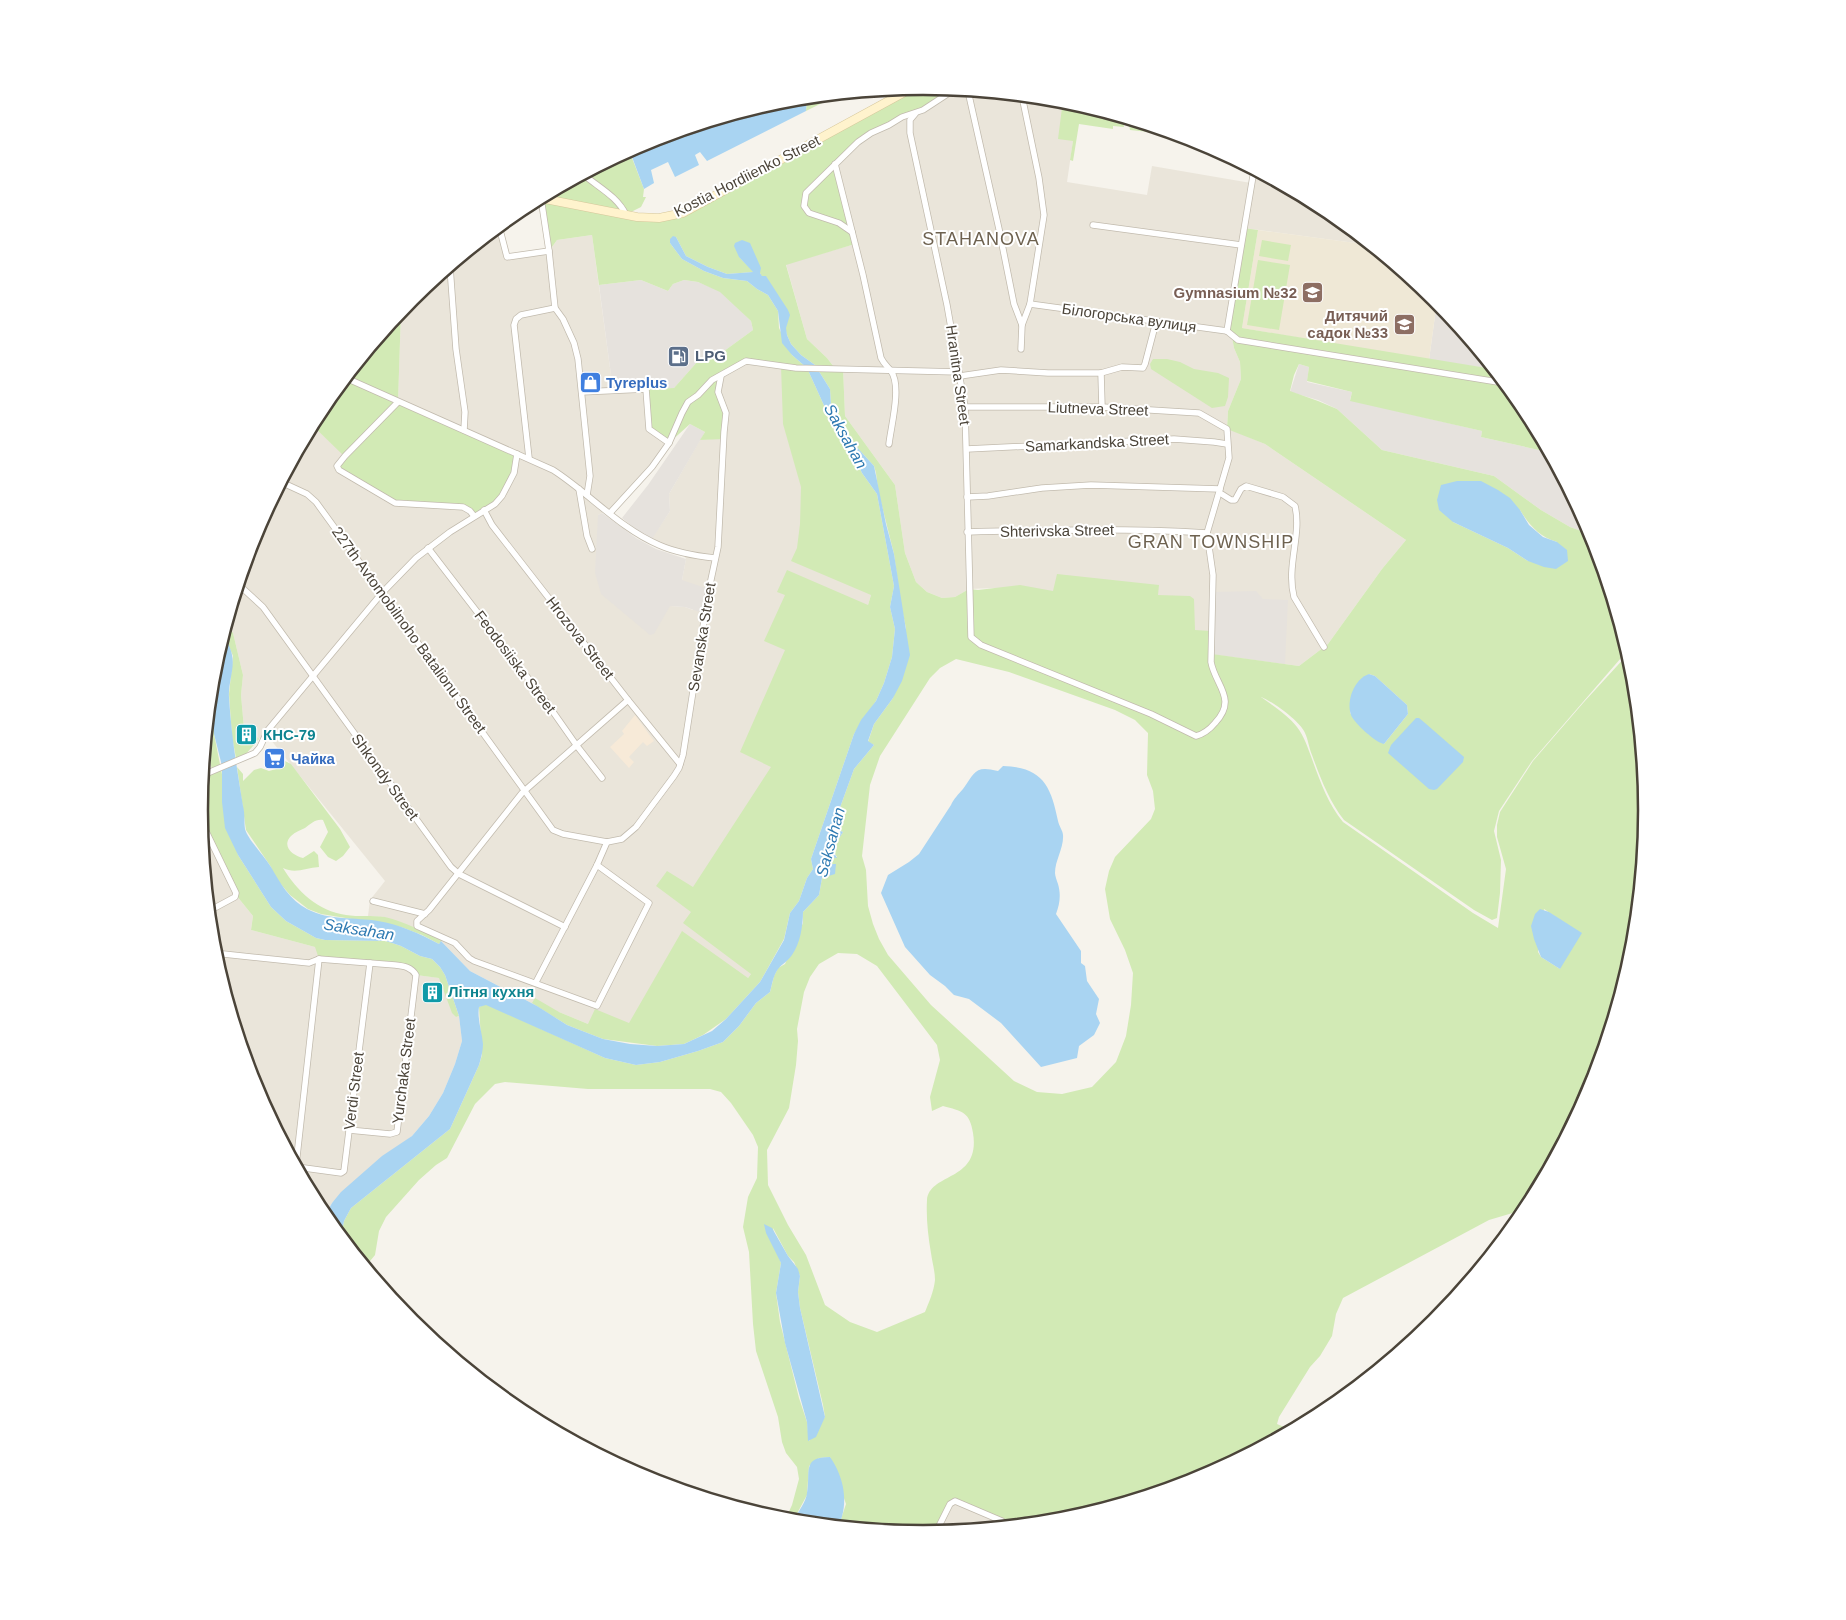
<svg xmlns="http://www.w3.org/2000/svg" width="1846" height="1620" font-family="Arial,sans-serif">
  <style>
    .residential { fill: #eae5da }
    .commercial { fill: #f7ead8 }
    .industrial { fill: #e6e2dd }
    .education { fill: #efe8d6 }
    .green { fill: #d2eab5; fill-rule: evenodd }
    .water { fill: #a9d4f2 }
    .lines { fill: none; stroke-linecap: round; stroke-linejoin: round }
    .street-casing { stroke: #c2bbae; stroke-width: 7 }
    .secondary-casing { stroke: #d6c79b; stroke-width: 9 }
    .street { stroke: #fff; stroke-width: 5.5 }
    .secondary { stroke: #fff3cd; stroke-width: 8 }
    .labels { text-anchor: middle; stroke-width: 4; stroke-linejoin: round; paint-order: stroke }
    .street-label { font-size: 15px; fill: #4b4439; stroke: #fff }
    .education-label { font-size: 15px; font-weight: bold; fill: #785e54; stroke: #fff; text-anchor: end }
    .service-label { font-size: 15px; font-weight: bold; fill: #4e5e75; stroke: #fff; text-anchor: start }
    .shop-label { font-size: 15px; font-weight: bold; fill: #366cbe; stroke: #fff; text-anchor: start }
    .culture-label { font-size: 15px; font-weight: bold; fill: #0d838f; stroke: #fff; text-anchor: start }
    .water-label { font-size: 16px; font-style: italic; fill: #2e7ab2; stroke: #fff }
    .quarter-label { font-size: 18px; letter-spacing: 1px; fill: #6e6250; stroke: #fff }
    .rim { fill: none; stroke: #4b4439; stroke-width: 2.5 }
  </style>
  <rect width="100%" height="100%" fill="#f6f3ec"/>
  <g class="residential">
    <polygon points="955,89 1063,100 1073,141 1067,182 1147,195 1152,166 1251,183 1254,170 1325,208 1370,245 1244,228 1232,337 1234,348 1240,362 1241,379 1228,411 1227,428 1265,444 1406,540 1382,569 1328,644 1299,666 1211,654 1195,630 994,588 969,589 955,597 942,598 927,592 916,582 905,553 895,485 845,416 843,368 834,367 827,358 807,339 786,264 855,244 835,164 858,142"/>
    <polygon points="499,226 507,257 549,251 557,240 592,235 613,390 646,389 669,443 610,513 604,509 602,513 598,515 670,606 685,607 693,610 682,580 686,559 683,553 650,541 670,511 669,494 700,440 724,438 720,399 721,376 746,361 782,366 871,595 759,963 748,978 688,1031 588,1024 559,1012 555,1018 537,1006 470,971 441,941 443,939 384,917 368,916 370,900 385,881 266,734 259,739 250,729 244,729 241,695 243,675 233,633 227,624 254,533 312,425 345,456 398,402 401,311 411,298"/>
    <polygon points="200,819 236,895 253,916 251,930 315,947 407,967 416,975 440,978 456,1017 459,1016 462,1041 455,1064 443,1093 429,1116 412,1136 332,1203 325,1216 254,1087 213,951"/>
    <polygon points="954,1498 1018,1520 1037,1523 934,1533 949,1503"/>
  </g>
  <polygon class="commercial" points="635,715 654,741 647,746 643,742 629,757 634,762 629,768 610,747 624,734 622,731"/>
  <g class="industrial">
    <polygon points="641,280 668,291 673,284 684,280 698,282 720,291 751,321 753,330 720,354 698,361 674,388 613,390 599,285"/>
    <polygon points="1437,301 1493,369 1429,360"/>
    <polygon points="1299,364 1309,367 1307,382 1352,392 1350,400 1482,431 1481,437 1548,452 1592,535 1570,527 1541,510 1494,476 1382,450 1337,409 1318,400 1290,392"/>
    <polygon points="690,424 705,432 669,494 670,511 652,539 640,533 622,518 648,485"/>
    <polygon points="602,513 636,538 656,549 686,559 682,580 709,589 706,610 700,612 685,607 670,606 654,634 650,635 601,594 595,573 598,515"/>
    <polygon points="1256,591 1263,599 1288,600 1285,664 1211,654 1212,592"/>
  </g>
  <polygon class="education" points="1258,230 1370,245 1379,253 1379,257 1386,258 1437,301 1429,360 1242,328"/>
  <g class="green">
    <path d="M923,86L955,89L923,110L871,133L835,164L855,244L786,265L807,339L827,358L834,367L843,368L845,416L895,485L905,553L916,582L927,592L942,598L955,597L969,589L978,590L1020,585L1053,591L1057,574L1159,585L1158,595L1190,596L1194,599L1195,630L1211,631L1212,654L1299,666L1328,644L1382,569L1406,540L1265,444L1227,429L1228,411L1241,379L1240,362L1234,348L1232,337L1227,331L1244,228L1258,230L1242,328L1493,369L1504,383L1456,376L1507,386L1525,408L1548,452L1481,437L1482,431L1350,401L1352,392L1307,381L1309,367L1299,364L1294,375L1290,391L1318,401L1337,409L1382,450L1494,476L1541,510L1570,527L1592,535L1627,651L1532,761L1499,811L1494,831L1501,860L1500,893L1497,918L1492,920L1474,910L1344,820C1329,801 1320,777 1312,755C1309,748 1308,739 1305,733C1301,722 1272,701 1261,697C1272,705 1288,715 1297,727C1304,736 1308,748 1312,759C1320,781 1328,804 1343,822L1473,913L1498,928L1506,869L1497,837V825L1500,812L1533,761L1584,702L1628,654L1633,669L1647,810L1633,951L1592,1087L1526,1209L1489,1220L1343,1298L1336,1314L1332,1336L1320,1356L1310,1367L1279,1417L1277,1424L1291,1430L1200,1479L1064,1520L1037,1523L1034,1521L1011,1524L1006,1523L954,1498L949,1504L934,1533L923,1534L839,1525L846,1504L830,1457L819,1458L809,1466L807,1495L793,1521L785,1520L792,1505L799,1479L797,1467L786,1453L782,1442L778,1417L756,1351L753,1324L749,1252L743,1227L748,1197L757,1178L758,1147L753,1135L731,1103L721,1092L710,1089H588L505,1082L495,1084L475,1104L447,1158L436,1165L419,1180L386,1217L379,1231L375,1255L366,1266L341,1236L344,1221L351,1208L450,1129L479,1065L482,1055L479,1007L486,1004L605,1058L636,1065L660,1062L698,1051L723,1042L739,1026L756,1003L770,992L774,976L778,968L785,964L803,923V912L819,895L822,878L829,857H837L832,849L843,832L836,829L838,820V813L854,769L874,745L868,742L874,724L893,698L906,628L901,605L894,554L878,490L876,473L874,466L854,444L837,422L831,405L830,389L815,365L801,355L791,344L787,335L776,293L766,277H762L760,273L739,257L754,272L727,274L708,267L686,256L676,237L670,243L682,259L704,271L723,278L747,281L757,289L768,295L778,311L779,328L792,355L807,368L827,412L849,446L862,473L877,494L894,586L890,607L895,629L892,657L884,683L876,701L854,734L811,859L813,869L807,878L799,901L790,913L784,939L760,982L726,1019L703,1035L684,1044L657,1046L603,1039L567,1025L532,1003L535,998L559,1012L588,1024L595,1009L629,1023L682,931L748,978L751,974L683,923L691,912L656,886L667,871L693,887L771,767L740,752L785,650L764,641L785,595L777,592L787,570L868,605L871,595L791,561L797,548L800,524L801,487L783,424L781,366L749,361L721,376L719,384L725,409L724,439L700,440L705,432L690,424L669,443L649,429L646,389L674,388L698,361L720,354L753,330L751,321L720,292L698,282L684,280L673,284L668,291L641,280L599,285L592,235L557,240L549,251L541,198L641,144L632,158L644,189L643,197H646L641,207L627,214L669,217L892,99L881,90ZM1520,510C1530,526 1539,536 1557,542L1528,561L1508,548L1453,522ZM956,659L1009,672L1115,710L1135,720L1148,733L1147,775L1153,791L1155,809L1151,819L1115,857L1109,871L1105,889L1110,919L1125,950L1133,973L1131,1005L1126,1036L1116,1062L1092,1087L1062,1094L1037,1092L1014,1081L931,1005L888,955L879,939L873,924L868,906L866,870L862,856L870,785L880,756L930,678L940,668ZM1369,674L1375,676L1407,705L1408,714L1384,744L1350,713L1351,699ZM1544,909L1569,926L1560,969L1541,957L1538,952ZM838,953L857,954L877,966L937,1045L940,1060L930,1097L932,1111L943,1106C962,1111 970,1112 973,1133C981,1182 930,1172 927,1200C926,1217 928,1236 931,1253C932,1261 935,1271 935,1280C934,1291 929,1302 925,1312L877,1332L850,1322L825,1305L806,1255L788,1225L768,1185L767,1150L789,1108L796,1065L798,1041L797,1029L804,992L810,977L819,964ZM773,1228L788,1256L794,1262L800,1276L798,1292L800,1308L823,1405L825,1417L809,1441L807,1422L799,1398L780,1322L776,1293L781,1263L776,1249Z"/>
    <polygon points="838,95 806,111 807,98"/>
    <polygon points="1063,100 1078,104 1077,109 1099,111 1123,118 1124,127 1113,126 1113,129 1079,124 1073,161 1070,160 1073,141 1058,139"/>
    <path d="M1128,119C1131,120 1134,120 1137,122C1144,127 1146,135 1156,128L1168,132V134L1130,130Z"/>
    <polygon points="1262,240 1291,245 1288,261 1259,256"/>
    <polygon points="1258,260 1290,265 1279,330 1247,325"/>
    <polygon points="401,311 398,402 517,454 516,466 502,496 474,516 467,509 402,505 339,470 344,456 312,425 321,408"/>
    <polygon points="1153,359 1167,359 1180,362 1194,369 1218,373 1229,378 1228,397 1225,406 1212,408 1151,369 1150,364"/>
    <polygon points="227,624 233,633 243,675 241,695 244,729 250,729 259,739 245,755 236,758 232,737 229,694 233,656 224,634"/>
    <polygon points="213,671 214,734 238,855 271,907 286,921 316,938 325,940 386,941 401,946 420,956 432,959 440,967 445,975 459,1016 456,1017 452,1013 439,978 416,975 407,967 319,959 315,947 251,930 253,916 236,895 200,819 199,810 203,775 212,771 206,737"/>
    <path d="M285,761L291,764L340,829L350,847L343,856L336,861L328,857L320,847L328,832L323,820C315,819 311,824 305,828C301,830 295,832 291,836C281,846 293,856 303,858L314,851L318,855L319,867C306,868 295,874 283,868C297,891 318,911 346,915C358,917 372,915 385,917C405,922 423,932 443,939L439,944L422,935L401,927L321,914L308,909L290,895L274,876L271,867L246,830L237,767L243,774V781L254,770L261,768L269,771L276,769Z"/>
  </g>
  <g class="water">
    <polygon points="807,98 806,111 707,161 700,152 695,155 699,165 675,177 668,162 651,170 654,183 644,189 632,157 641,144 782,100"/>
    <path d="M673,236L676,237L686,256L708,267L727,274L753,272L739,257L734,246L735,243L742,240L750,243L761,268L760,273L762,276H766L788,310L790,315L786,328L787,335L791,344L801,355L815,365L830,389L831,405L837,422L854,444L874,466L886,524L894,554L910,655L902,681L893,698L874,724L868,741L874,745L854,769L838,813L836,829L843,832L832,849L837,858L829,857L828,864H836L835,874L822,878L819,895L803,912C803,926 800,944 792,955C788,961 782,964 778,969C773,976 772,985 770,992L756,1003L739,1026L723,1042L698,1051L660,1062L636,1065L605,1058L486,1005L479,1007C477,1019 482,1032 483,1044C483,1051 481,1058 479,1065L450,1129L351,1208L344,1221L341,1236L325,1216L332,1203L341,1192L382,1156L412,1136L429,1116L443,1093L455,1064L462,1041L459,1016L445,975L440,967L432,959L420,956L401,946L386,941L325,940L316,938L286,921L271,907L238,855L225,828L222,802V766L214,734L213,671L224,634C226,640 231,648 232,655C235,668 228,683 229,697C231,733 237,770 243,806C245,813 244,821 245,829C248,840 264,855 271,867C280,883 290,900 307,909C330,921 355,917 378,921C399,924 420,934 439,944L441,941L470,971L537,1006L567,1025L603,1039L630,1044L657,1046L684,1044L712,1031L726,1019L760,982L784,940L790,913L799,901L807,878L813,869L811,859L854,734L861,720L876,701L884,683L892,657L895,629L890,607L894,586L877,494L862,473L849,446L827,412L807,368L792,355L782,343L778,311L768,295L757,289L747,281L723,278L704,271L682,259L670,243V239Z"/>
    <polygon points="1457,481 1481,481 1498,490 1510,498 1520,510 1529,525 1543,537 1557,542 1567,550 1568,561 1556,569 1544,567 1528,561 1508,548 1453,522 1439,510 1437,500 1441,485"/>
    <path d="M1369,674L1375,676L1407,705L1408,714L1384,744C1376,743 1354,723 1351,715C1346,701 1354,679 1369,674Z"/>
    <polygon points="1416,718 1419,718 1425,723 1464,757 1463,762 1437,789 1434,790 1429,789 1388,753 1391,745"/>
    <path d="M1003,766C1042,767 1051,785 1058,821C1059,826 1063,831 1063,835C1064,848 1055,860 1055,873C1055,876 1057,881 1058,884C1061,894 1060,904 1056,914L1081,951V963L1085,966L1087,981L1099,999L1096,1014L1100,1023L1094,1035L1079,1046L1077,1058L1041,1067L1001,1023L969,999L954,995L945,986L930,975L905,947L881,893L888,875L909,862L919,854L951,805C954,798 958,795 963,789C975,772 975,765 998,771Z"/>
    <polygon points="1540,909 1549,912 1582,933 1560,969 1541,957 1534,939 1531,926 1535,914"/>
    <polygon points="764,1224 772,1228 788,1256 798,1269 800,1276 798,1292 800,1308 825,1417 816,1437 808,1441 807,1422 785,1343 776,1293 781,1263 766,1233"/>
    <path d="M830,1457C844,1477 849,1503 839,1525L793,1521C798,1512 806,1502 807,1493C811,1473 801,1457 830,1457Z"/>
  </g>
  <g class="lines">
    <defs>
      <g id="street">
        <polyline points="968,91 999,229 1014,304 1022,325 1021,349"/>
        <path d="M915,114L910,120V133L947,305L965,407L971,637L981,645L1151,714L1196,736C1204,734 1210,729 1215,723C1238,699 1215,685 1211,662L1213,575L1207,533L1229,458L1227,429L1199,413L1102,407H965"/>
        <path d="M835,164L863,275L881,358C884,364 887,366 891,371C902,386 891,426 889,444"/>
        <path d="M584,175C598,187 618,197 626,215"/>
        <polyline points="541,198 549,251 555,308 563,319 574,343 578,359 590,476 587,495"/>
        <polyline points="1093,225 1241,245"/>
        <polyline points="499,226 507,257 549,251"/>
        <polyline points="852,232 839,223 809,213 804,206 806,193 858,142 871,133 889,125 902,117 923,110 955,89"/>
        <polyline points="450,267 456,349 465,412 464,430"/>
        <polyline points="1030,304 1227,331"/>
        <polyline points="1022,325 1030,304 1044,215 1039,178 1022,96"/>
        <polyline points="1227,331 1238,340 1504,383"/>
        <polyline points="1227,331 1254,170"/>
        <polyline points="1101,373 1102,407"/>
        <polyline points="960,376 1001,370 1048,373 1101,373 1122,367 1143,368 1145,364 1156,322"/>
        <path d="M346,378L553,470C589,493 619,528 659,545C677,553 696,556 715,558"/>
        <polyline points="582,392 646,389 649,429 669,443"/>
        <polyline points="398,402 345,456 337,466 339,470 395,503 463,507 470,511 474,516"/>
        <polyline points="967,449 1174,439 1214,442 1227,444"/>
        <polyline points="529,458 514,325 516,319 521,315 555,308"/>
        <polyline points="281,482 307,494 316,502 553,830 563,834 607,842"/>
        <polyline points="579,489 587,536 592,549"/>
        <path d="M1220,493L1231,500H1235L1241,489L1246,486L1283,497L1295,506C1302,534 1286,566 1294,597L1324,647"/>
        <polyline points="967,497 988,496 1042,488 1091,485 1220,489"/>
        <polyline points="484,510 492,525 628,700 680,764"/>
        <polyline points="610,513 652,467 669,443 682,413 688,402 698,395 712,380 746,361 796,368 959,372"/>
        <path d="M967,532C1047,530 1127,528 1207,533"/>
        <polyline points="428,548 544,699 577,746 602,778"/>
        <polyline points="239,585 263,607 451,867 459,874 565,927"/>
        <polyline points="203,775 255,753 260,747 268,730 382,593 416,558 450,532 495,504 502,496 514,473 517,454"/>
        <polyline points="200,819 236,893 235,897 209,911"/>
        <polyline points="597,865 649,903 597,1006 474,961 469,958 455,943 417,926 417,921 429,910 522,793 628,700"/>
        <polyline points="373,901 425,914"/>
        <path d="M214,953L309,963L319,959L395,965C404,966 411,967 416,975L397,1132L390,1134L349,1130"/>
        <polyline points="536,982 597,865 607,842 622,839 636,827 674,776 679,768 683,755 709,589 718,547 724,432 726,413 718,392 721,376"/>
        <polyline points="296,1165 319,959"/>
        <polyline points="297,1167 341,1173 344,1171 370,963"/>
        <polyline points="1012,1525 1025,1520 1034,1523"/>
        <polyline points="936,1532 950,1504 955,1501 1002,1521 1007,1525"/>
      </g>
      <polyline id="secondary" points="540,198 637,217 659,218 683,213 914,87"/>
    </defs>
    <use href="#street" class="street-casing"/>
    <use href="#secondary" class="secondary-casing"/>
    <use href="#street" class="street"/>
    <use href="#secondary" class="secondary"/>
  </g>
  <defs>
    <symbol id="school-square" viewBox="-11 -11 22 22"><rect x="-9" y="-9" width="18" height="18" rx="4" fill="#8d6e63" stroke="#fff"/><path d="M0-5L7-2L0 1L-7-2ZM-4 1L0 2.5L4 1V4Q0 6-4 4Z" fill="#fff"/></symbol>
    <symbol id="fuel-square" viewBox="-11 -11 22 22"><rect x="-9" y="-9" width="18" height="18" rx="4" fill="#5c6f8a" stroke="#fff"/><path d="M-5.5-6h7V0h2V4h1.3V-2.5L3-4.5l.8-.8L6-3V5H2.5V1h-1V6h-7ZM-4.2-4.7v3.2H.2V-4.7Z" fill="#fff"/></symbol>
    <symbol id="shop-square" viewBox="-11 -11 22 22"><rect x="-9" y="-9" width="18" height="18" rx="4" fill="#3f7fe0" stroke="#fff"/><path d="M-5-2.5h2.3a2.7 3.5 0 0 1 5.4 0H5L5.5 6h-11ZM-1.5-2.5h3a1.5 2.3 0 0 0-3 0Z" fill="#fff"/></symbol>
    <symbol id="building-square" viewBox="-11 -11 22 22"><rect x="-9" y="-9" width="18" height="18" rx="4" fill="#0f9aa8" stroke="#fff"/><path d="M-4-6H4V6H1V3H-1V6H-4ZM-2.5-4.3h1.7v1.8h-1.7ZM.8-4.3h1.7v1.8H.8ZM-2.5-1h1.7V.8h-1.7ZM.8-1h1.7V.8H.8Z" fill="#fff"/></symbol>
    <symbol id="supermarket-square" viewBox="-11 -11 22 22"><rect x="-9" y="-9" width="18" height="18" rx="4" fill="#3f7fe0" stroke="#fff"/><path d="M-6-5.5h2.5l.6 2H6L4.5 2H-2.5L-4.4-4H-6ZM-1.5 3.2a1.3 1.3 0 1 0 .1 0ZM3 3.2a1.3 1.3 0 1 0 .1 0Z" fill="#fff"/></symbol>
  </defs>
  <g fill-rule="evenodd">
    <use href="#school-square" x="1300" y="280" width="25" height="25"/>
    <use href="#school-square" x="1392" y="312" width="25" height="25"/>
    <use href="#fuel-square" x="666" y="344" width="25" height="25"/>
    <use href="#shop-square" x="578" y="370" width="25" height="25"/>
    <use href="#building-square" x="234" y="722" width="25" height="25"/>
    <use href="#supermarket-square" x="262" y="746" width="25" height="25"/>
    <use href="#building-square" x="420" y="980" width="25" height="25"/>
  </g>
  <g class="labels">
    <g class="street-label">
      <text transform="translate(747 176) rotate(-27)" y="5">Kostia Hordiienko Street</text>
      <text transform="translate(1129 318) rotate(8)" y="5">Білогорська вулиця</text>
      <text transform="translate(958 375) rotate(82)" y="5">Hranitna Street</text>
      <text transform="translate(1098 409) rotate(2)" y="5">Liutneva Street</text>
      <text transform="translate(1097 443) rotate(-3)" y="5">Samarkandska Street</text>
      <text transform="translate(1057 531) rotate(-1)" y="5">Shterivska Street</text>
      <text transform="translate(409 630) rotate(54)" y="5">227th Avtomobilnoho Batalionu Street</text>
      <text transform="translate(702 637) rotate(-81)" y="5">Sevanska Street</text>
      <text transform="translate(580 638) rotate(52)" y="5">Hrozova Street</text>
      <text transform="translate(515 662) rotate(53)" y="5">Feodosiiska Street</text>
      <text transform="translate(385 777) rotate(54)" y="5">Shkondy Street</text>
      <text transform="translate(404 1071) rotate(-83)" y="5">Yurchaka Street</text>
      <text transform="translate(354 1091) rotate(-83)" y="5">Verdi Street</text>
    </g>
    <g class="education-label">
      <text x="1297" y="298">Gymnasium №32</text>
      <text x="1388" y="321">Дитячий<tspan x="1388" dy="17">садок №33</tspan></text>
    </g>
    <g class="service-label">
      <text x="695" y="361">LPG</text>
    </g>
    <g class="shop-label">
      <text x="606" y="388">Tyreplus</text>
      <text x="291" y="764">Чайка</text>
    </g>
    <g class="culture-label">
      <text x="263" y="740">КНС-79</text>
      <text x="448" y="997">Літня кухня</text>
    </g>
    <g class="water-label">
      <text transform="translate(846 436) rotate(61)" y="6">Saksahan</text>
      <text transform="translate(830 842) rotate(-75)" y="6">Saksahan</text>
      <text transform="translate(359 929) rotate(9)" y="6">Saksahan</text>
    </g>
    <g class="quarter-label">
      <text x="981" y="245">STAHANOVA</text>
      <text x="1211" y="548">GRAN TOWNSHIP</text>
    </g>
  </g>
  <path d="M0 0H1846V1620H0ZM208 810a715 715 0 1 1 1430 0a715 715 0 1 1-1430 0Z" fill="#fff" fill-rule="evenodd"/>
  <path class="rim" d="M208 810a715 715 0 1 1 1430 0a715 715 0 1 1-1430 0Z"/>
</svg>
